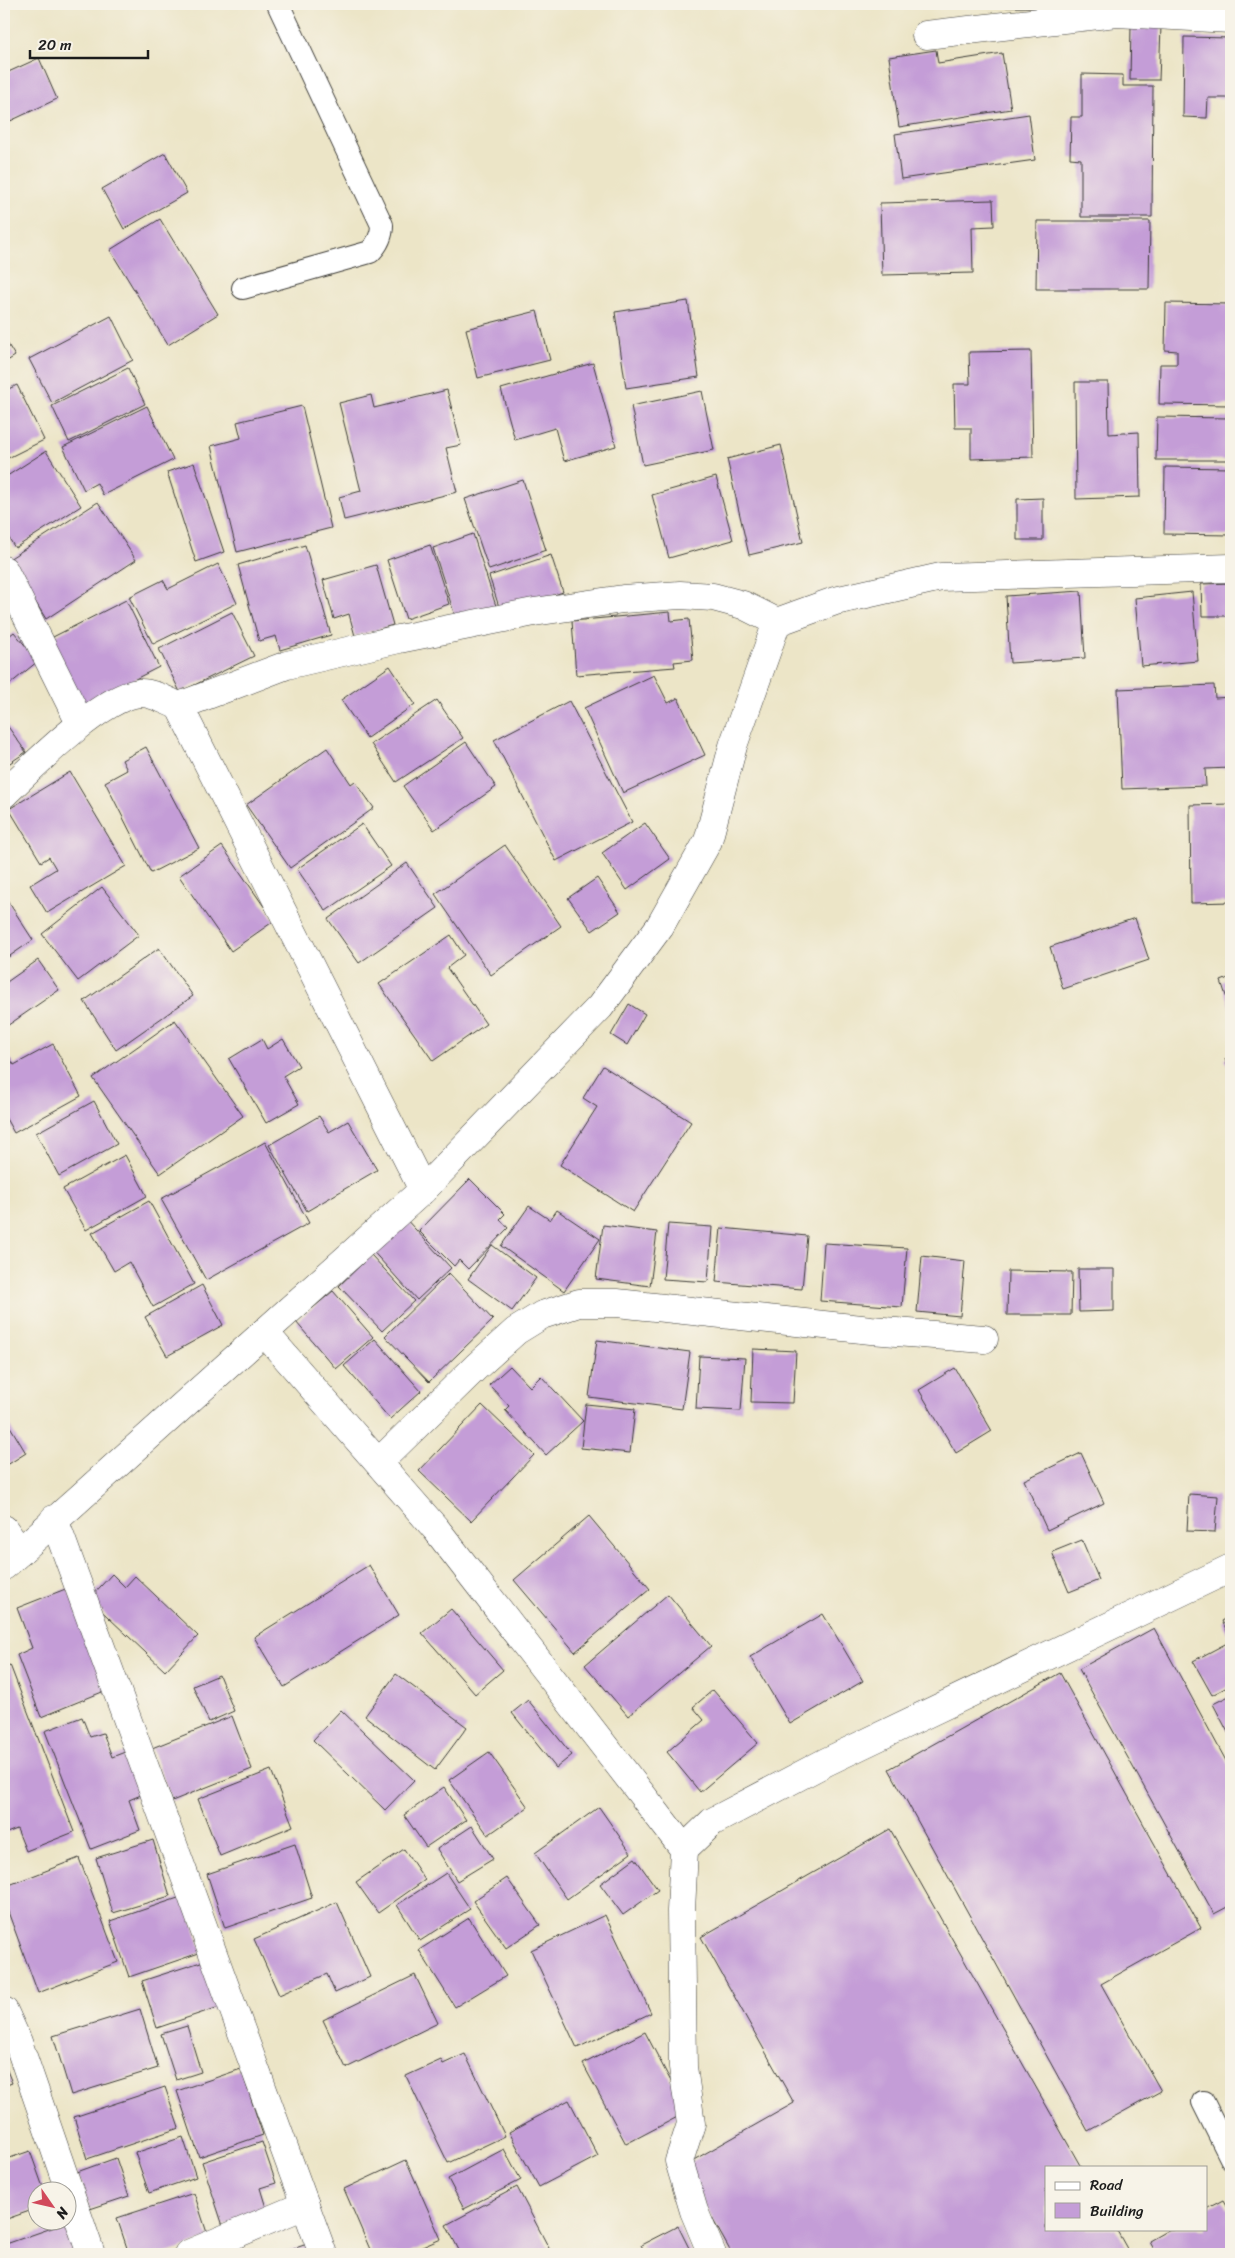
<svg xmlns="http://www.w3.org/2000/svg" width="1235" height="2258" font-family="Sriracha,sans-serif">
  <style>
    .building { fill: #c49dd7 }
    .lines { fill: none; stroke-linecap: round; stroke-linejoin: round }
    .service-casing { stroke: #3b3a36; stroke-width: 24 }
    .minor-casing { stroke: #3b3a36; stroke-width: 29 }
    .service { stroke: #fff; stroke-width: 22 }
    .minor { stroke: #fff; stroke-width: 28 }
  </style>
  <rect width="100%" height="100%" fill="#f7f3e8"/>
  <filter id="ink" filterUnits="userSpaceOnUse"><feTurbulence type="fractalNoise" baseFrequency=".02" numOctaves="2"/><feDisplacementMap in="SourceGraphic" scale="10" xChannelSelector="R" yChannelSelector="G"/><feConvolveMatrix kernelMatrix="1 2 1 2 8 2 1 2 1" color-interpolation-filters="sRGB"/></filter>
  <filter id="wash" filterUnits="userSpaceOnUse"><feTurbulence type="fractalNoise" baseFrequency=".0096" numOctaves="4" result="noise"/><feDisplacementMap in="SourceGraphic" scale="20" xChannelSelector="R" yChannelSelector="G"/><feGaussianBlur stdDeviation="1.12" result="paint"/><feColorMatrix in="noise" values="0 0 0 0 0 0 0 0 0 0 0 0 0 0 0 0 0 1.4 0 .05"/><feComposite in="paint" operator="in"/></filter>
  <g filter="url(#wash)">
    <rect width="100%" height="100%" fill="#ece5c7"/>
    <g id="blocks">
      <g class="building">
        <rect x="994" y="4" width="59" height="3"/>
        <polygon points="1131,25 1161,26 1159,80 1130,80"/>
        <polygon points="1184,37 1231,38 1231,98 1208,98 1207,118 1183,117"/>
        <polygon points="936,50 938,63 1002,53 1011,109 899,127 889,57"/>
        <polygon points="39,58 57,99 4,124 4,74"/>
        <polygon points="1082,74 1123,75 1123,86 1153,86 1152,217 1081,217 1081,159 1070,158 1071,117 1082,117"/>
        <polygon points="1029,114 1035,160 901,179 895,134"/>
        <polygon points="165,153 187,193 124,229 102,189"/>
        <polygon points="993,200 994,226 972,227 973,273 882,275 880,203"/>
        <polygon points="160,219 218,314 168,345 110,250"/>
        <polygon points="1037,221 1150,221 1149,289 1036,289"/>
        <polygon points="688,301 699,377 626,388 615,312"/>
        <polygon points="1166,303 1231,304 1231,405 1159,404 1160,364 1177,364 1177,351 1165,350"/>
        <polygon points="537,311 550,360 478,378 466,329"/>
        <polygon points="111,316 133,360 52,403 29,359"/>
        <polygon points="4,338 15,356 4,363"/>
        <polygon points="1031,351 1033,457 971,459 971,428 955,428 954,384 970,384 969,352"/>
        <polygon points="593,363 616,446 564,461 555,428 515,440 501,389"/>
        <polygon points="128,368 145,404 69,442 52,406"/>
        <polygon points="1075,382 1108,382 1109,434 1139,432 1140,497 1076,499"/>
        <polygon points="17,385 44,440 4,460 4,391"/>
        <polygon points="447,390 461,445 446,448 457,492 344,520 339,497 361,491 339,403 371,395 374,408"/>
        <polygon points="702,391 714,450 643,465 631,406"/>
        <polygon points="147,406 173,460 103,495 97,483 84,490 63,447"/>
        <polygon points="302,406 331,528 237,552 211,446 241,438 237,422"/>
        <polygon points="1157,417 1231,418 1231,460 1156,460"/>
        <polygon points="781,445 803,542 749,555 727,459"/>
        <polygon points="46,451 81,506 15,548 4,530 4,478"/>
        <polygon points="194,463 224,552 196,562 167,472"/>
        <polygon points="1165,467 1231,468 1231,535 1164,534"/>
        <polygon points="716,477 733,540 669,558 652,495"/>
        <polygon points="523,480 546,550 489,570 465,499"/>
        <polygon points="1043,498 1043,540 1017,540 1017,499"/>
        <polygon points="98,502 136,560 46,619 9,559"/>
        <polygon points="473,534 496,606 456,619 433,548"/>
        <polygon points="305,545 331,635 280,650 276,636 259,641 238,565"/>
        <polygon points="430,545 449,604 406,619 387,560"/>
        <polygon points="551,555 563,592 501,613 489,576"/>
        <polygon points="218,564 237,603 153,644 129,597 163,580 168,589"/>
        <polygon points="376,565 393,625 355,636 349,614 334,619 323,580"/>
        <polygon points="1231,583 1231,616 1202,616 1201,584"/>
        <polygon points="1081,591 1085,658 1010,663 1006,596"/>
        <polygon points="1192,592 1198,661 1141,666 1135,598"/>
        <polygon points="126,600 159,667 82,706 49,639"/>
        <polygon points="232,612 254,656 180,692 159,649"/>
        <polygon points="670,612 671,621 689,619 693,660 674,662 675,667 576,675 572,621"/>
        <polygon points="14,632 38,661 4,689 4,640"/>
        <polygon points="390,666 415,704 367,738 341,700"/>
        <polygon points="654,675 668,703 678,698 705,755 623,793 584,708"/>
        <polygon points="1214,685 1215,698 1231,697 1231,768 1205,769 1206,786 1122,789 1118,689"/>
        <polygon points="437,700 463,738 396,782 371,744"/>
        <polygon points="569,701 632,822 556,861 494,740"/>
        <polygon points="4,721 26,752 4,767"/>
        <polygon points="466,742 496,787 434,830 403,786"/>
        <polygon points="146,747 199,848 151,873 105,782 127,770 122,760"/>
        <polygon points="327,748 351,784 355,781 374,808 290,868 246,805"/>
        <polygon points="70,772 126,866 47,913 30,885 56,869 49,857 41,862 9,809"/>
        <polygon points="1231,804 1231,902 1191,903 1190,805"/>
        <polygon points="645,823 670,859 627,890 602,853"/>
        <polygon points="362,824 391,866 326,911 297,869"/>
        <polygon points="505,845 561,926 491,975 435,894"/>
        <polygon points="222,846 274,921 231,951 179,876"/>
        <polygon points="407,863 438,908 359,963 328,919"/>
        <polygon points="597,878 620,912 592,931 568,898"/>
        <polygon points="102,887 139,935 78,981 42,934"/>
        <polygon points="4,895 33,940 4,960"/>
        <polygon points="1135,918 1149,960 1063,989 1050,947"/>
        <polygon points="451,935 464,955 447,968 486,1024 433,1061 379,984"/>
        <polygon points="159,948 193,996 116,1050 84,1001"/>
        <polygon points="38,960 59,990 4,1028 4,984"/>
        <polygon points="1231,977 1231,1011 1221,981"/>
        <polygon points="629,1004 645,1014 627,1045 611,1035"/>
        <polygon points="175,1020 243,1116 160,1174 93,1078"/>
        <polygon points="262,1039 267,1049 283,1039 299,1066 283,1076 299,1104 266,1123 229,1059"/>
        <polygon points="53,1044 81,1096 14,1133 4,1115 4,1052 6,1051 14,1065"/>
        <polygon points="1231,1056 1231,1075 1225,1059"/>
        <polygon points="603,1066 691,1122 633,1212 560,1165 597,1107 583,1098"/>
        <polygon points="94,1101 117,1144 59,1176 36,1133"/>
        <polygon points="319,1116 329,1132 348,1121 377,1170 307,1211 269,1145"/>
        <polygon points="265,1142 309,1223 206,1280 161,1199"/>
        <polygon points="125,1155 147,1196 86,1230 63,1189"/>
        <polygon points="470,1179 505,1214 500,1219 508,1228 468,1269 459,1260 454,1266 419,1231"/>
        <polygon points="149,1201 194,1284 153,1307 129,1262 114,1271 92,1233"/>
        <polygon points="529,1206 550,1220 557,1210 600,1239 564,1291 501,1246"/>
        <polygon points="403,1216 451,1268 417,1300 369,1247"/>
        <polygon points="668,1224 712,1227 708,1282 663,1279"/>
        <polygon points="603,1225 657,1232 650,1286 596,1279"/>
        <polygon points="721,1228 807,1236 802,1289 716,1282"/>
        <polygon points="824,1243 907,1248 902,1307 820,1301"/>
        <polygon points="492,1245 536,1278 512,1311 468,1279"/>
        <polygon points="371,1255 414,1301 382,1331 339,1286"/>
        <polygon points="922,1256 965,1261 960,1316 917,1312"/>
        <polygon points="1078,1269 1114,1269 1114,1311 1079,1312"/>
        <polygon points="1008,1271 1072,1272 1071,1315 1007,1315"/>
        <polygon points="449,1273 493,1320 429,1382 385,1336"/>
        <polygon points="202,1285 223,1325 167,1356 145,1317"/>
        <polygon points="333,1291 373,1337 336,1369 296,1322"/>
        <polygon points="375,1339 421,1391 390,1419 344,1366"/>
        <polygon points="597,1340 690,1352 682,1409 589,1397"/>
        <polygon points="753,1349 796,1351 793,1403 751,1402"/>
        <polygon points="699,1356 745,1358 741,1411 696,1409"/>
        <polygon points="510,1366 530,1387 541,1376 583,1421 546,1455 505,1410 509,1406 489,1385"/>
        <polygon points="955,1368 992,1431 956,1453 919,1390"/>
        <polygon points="586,1404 635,1409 630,1453 581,1448"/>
        <polygon points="482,1405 534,1455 471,1521 419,1471"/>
        <polygon points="8,1423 26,1453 4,1467 4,1425"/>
        <polygon points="1081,1453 1104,1503 1047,1530 1024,1480"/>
        <polygon points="1189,1494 1218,1496 1215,1532 1187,1531"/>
        <polygon points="589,1516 650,1589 575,1652 514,1580"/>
        <polygon points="1082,1540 1099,1580 1069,1592 1052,1552"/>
        <polygon points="369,1565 399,1615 284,1687 254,1637"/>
        <polygon points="112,1574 125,1587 135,1576 198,1636 165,1671 89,1599"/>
        <polygon points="68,1588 107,1690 41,1717 17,1655 32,1648 17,1608"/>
        <polygon points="668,1594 711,1646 628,1716 585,1665"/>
        <polygon points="451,1609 503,1670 475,1694 422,1633"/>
        <polygon points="823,1614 863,1681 790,1724 750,1657"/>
        <polygon points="1231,1616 1231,1639 1222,1621"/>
        <polygon points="1154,1628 1231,1770 1231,1905 1214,1914 1079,1669"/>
        <polygon points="1231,1641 1231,1685 1212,1695 1193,1661"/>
        <polygon points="10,1665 74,1832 26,1851 17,1829 4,1834 4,1667"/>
        <polygon points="1060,1673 1201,1928 1101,1984 1161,2091 1088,2131 889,1769"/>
        <polygon points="396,1674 467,1727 435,1770 365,1716"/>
        <polygon points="219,1675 234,1711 209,1722 193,1686"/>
        <polygon points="713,1690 758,1743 700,1792 667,1752 704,1720 693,1707"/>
        <polygon points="1231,1695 1231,1738 1213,1704"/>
        <polygon points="528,1700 572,1755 556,1768 512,1713"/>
        <polygon points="341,1710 414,1780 385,1810 313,1740"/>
        <polygon points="232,1716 252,1769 172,1801 152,1748"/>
        <polygon points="82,1717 90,1737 103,1733 112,1757 125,1752 141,1795 129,1800 140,1830 91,1849 45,1731"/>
        <polygon points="489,1752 528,1807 488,1835 449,1780"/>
        <polygon points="271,1770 293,1826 220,1856 198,1799"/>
        <polygon points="444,1787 466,1820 426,1847 404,1815"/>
        <polygon points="599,1807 631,1853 567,1899 535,1853"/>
        <polygon points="472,1826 493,1859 457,1881 437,1849"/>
        <polygon points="890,1829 1081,2167 1046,2167 1046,2229 1116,2229 1130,2254 732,2254 683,2166 794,2103 701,1937"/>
        <polygon points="153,1840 170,1896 113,1913 96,1858"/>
        <polygon points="295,1844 312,1898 225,1928 207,1874"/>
        <polygon points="404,1849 425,1880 378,1913 356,1882"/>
        <polygon points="79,1858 118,1962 38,1993 4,1901 4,1887"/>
        <polygon points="635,1858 658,1890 623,1915 600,1884"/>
        <polygon points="446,1873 470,1909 420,1941 397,1905"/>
        <polygon points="507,1878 540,1925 506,1948 473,1901"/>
        <polygon points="184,1896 202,1952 129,1977 110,1921"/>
        <polygon points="337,1902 370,1977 335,1993 327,1974 279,1995 254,1939"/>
        <polygon points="605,1915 651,2013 577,2048 531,1950"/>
        <polygon points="469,1918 506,1976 455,2007 419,1950"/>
        <polygon points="207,1960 222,2006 157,2028 142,1981"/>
        <polygon points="415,1975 438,2023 346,2068 323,2020"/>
        <polygon points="140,2009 158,2068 71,2095 53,2036"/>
        <polygon points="187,2026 201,2072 176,2080 161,2034"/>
        <polygon points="645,2032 687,2112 626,2144 583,2064"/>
        <polygon points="465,2054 505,2136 448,2163 406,2076 441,2060 443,2064"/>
        <polygon points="4,2063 12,2083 4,2086"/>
        <polygon points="241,2069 263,2135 199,2157 177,2091"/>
        <polygon points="165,2087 179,2128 87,2159 74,2117"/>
        <polygon points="569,2100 598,2156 539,2187 509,2132"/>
        <polygon points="183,2137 196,2177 149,2193 135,2153"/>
        <polygon points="262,2142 276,2183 260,2188 267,2211 223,2226 202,2162"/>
        <polygon points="504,2149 521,2180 464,2209 448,2179"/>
        <polygon points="30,2151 44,2190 38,2190 38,2208 4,2220 4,2160"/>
        <polygon points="116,2158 129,2196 90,2209 77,2172"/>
        <polygon points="406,2160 441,2239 406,2254 372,2254 344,2189"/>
        <polygon points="517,2187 552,2254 461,2254 446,2225"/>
        <polygon points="194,2193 209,2239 164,2254 129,2254 117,2218"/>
        <polygon points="1223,2200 1231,2214 1231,2254 1156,2254 1149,2241 1170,2229 1206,2229 1206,2209"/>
        <polygon points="69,2222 79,2254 9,2254 6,2244"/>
        <polygon points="678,2226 692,2254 646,2254 641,2245"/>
        <polygon points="310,2243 314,2254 278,2254"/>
      </g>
    </g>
  </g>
  <g filter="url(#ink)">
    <use href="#blocks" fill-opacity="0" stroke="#3b3a36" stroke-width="1"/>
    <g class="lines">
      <defs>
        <g id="service">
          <path d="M243,288L370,252C378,244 382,236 382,225L278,4"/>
          <polyline points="1203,2102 1231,2158"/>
        </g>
        <g id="minor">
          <polyline points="926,35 1116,13 1231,19"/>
          <polyline points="4,570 80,723"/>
          <polyline points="179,706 287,665 399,639 534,612 623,599 680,595 713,597 743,605 777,622"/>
          <path d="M4,794C32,767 101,697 139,693C152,692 167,701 179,706L423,1190"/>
          <polyline points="264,1332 436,1529 684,1849 681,1911 683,2067 691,2124 679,2161 694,2211 712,2254"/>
          <polyline points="379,1462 476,1367 516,1331 542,1315 579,1303 617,1303 871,1330 984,1339"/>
          <polyline points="54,1519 323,2254"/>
          <polyline points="4,1529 20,1552"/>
          <polyline points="4,1566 423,1190 600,1007 660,926 708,841 733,746 777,622 835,601 941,577 1231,568"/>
          <polyline points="684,1849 712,1822 826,1762 1231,1568"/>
          <polyline points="4,2011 18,2042 91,2254"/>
          <polyline points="188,2254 305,2205"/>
        </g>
      </defs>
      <use href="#service" class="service-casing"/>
      <use href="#minor" class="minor-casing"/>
      <use href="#service" class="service"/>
      <use href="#minor" class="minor"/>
    </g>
  </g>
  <rect width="1235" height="2258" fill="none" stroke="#f7f3e8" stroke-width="20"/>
  <rect x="1045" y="2166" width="162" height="65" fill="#f7f3e8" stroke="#9f9d96"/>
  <rect x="1055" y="2182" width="25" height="8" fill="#ffffff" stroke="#9f9d96"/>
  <text x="1090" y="2190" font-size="15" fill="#1c1c1c">Road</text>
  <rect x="1055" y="2203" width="25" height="15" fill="#c49dd7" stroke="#9f9d96"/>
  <text x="1090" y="2216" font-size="15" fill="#1c1c1c">Building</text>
  <g transform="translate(52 2206) rotate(124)"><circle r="24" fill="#f7f3e8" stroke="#9f9d96"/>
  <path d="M0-4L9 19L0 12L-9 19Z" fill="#d1495b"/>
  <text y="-8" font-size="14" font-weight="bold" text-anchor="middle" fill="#1c1c1c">N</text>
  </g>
  <path d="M30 50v8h118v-8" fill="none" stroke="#1c1c1c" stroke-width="2.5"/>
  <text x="38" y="50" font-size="15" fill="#1c1c1c" stroke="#f7f3e8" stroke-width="4" paint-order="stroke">20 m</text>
</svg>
